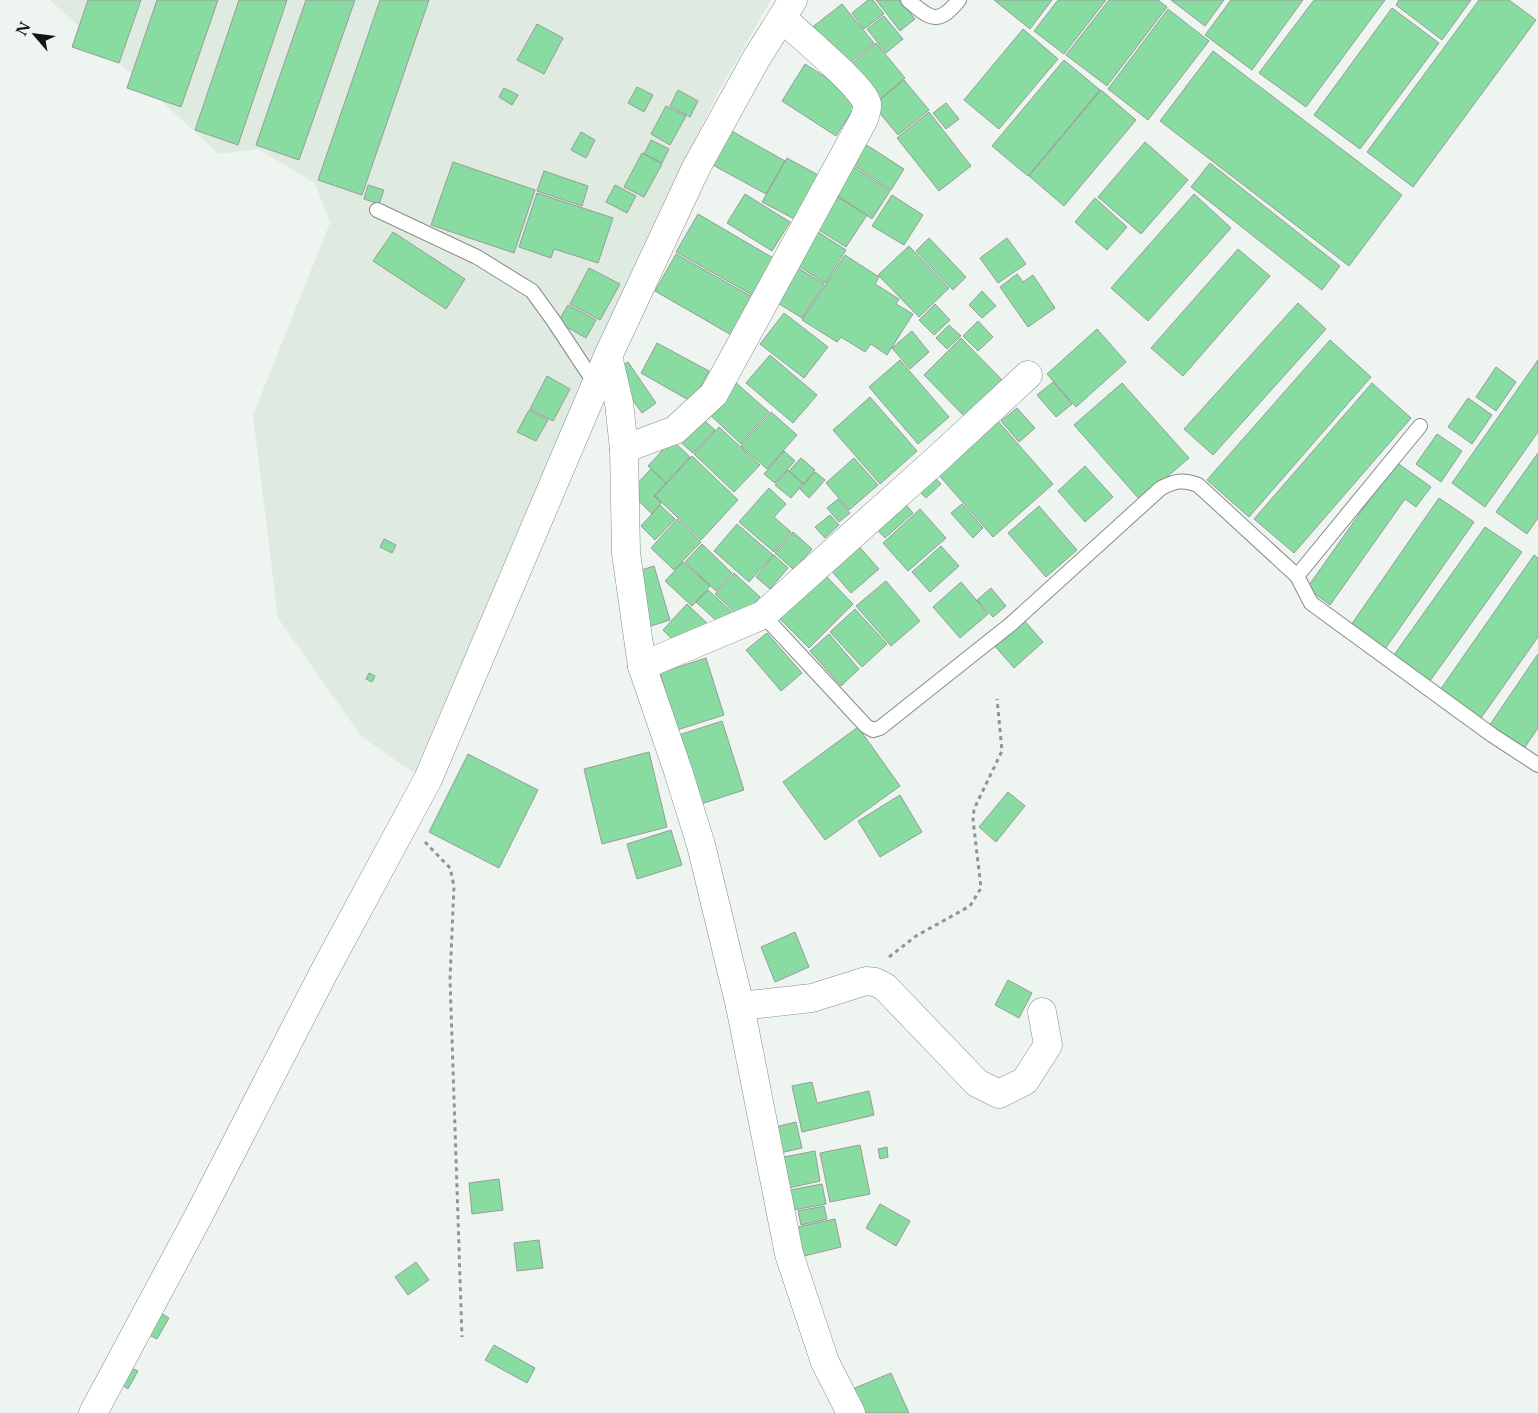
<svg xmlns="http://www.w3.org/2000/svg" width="1538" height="1413" font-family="'Libre Baskerville',serif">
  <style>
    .built { fill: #dfebe1 }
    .building { fill: #88dca2; stroke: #979c98 }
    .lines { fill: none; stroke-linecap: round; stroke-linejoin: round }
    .service-casing { stroke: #878c88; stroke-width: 16 }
    .minor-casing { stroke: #878c88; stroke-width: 29 }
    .tertiary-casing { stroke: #878c88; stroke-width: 29 }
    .path { stroke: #919592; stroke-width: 3; stroke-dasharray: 4 4; stroke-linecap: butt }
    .service { stroke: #fff; stroke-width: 14 }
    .minor { stroke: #fff; stroke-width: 28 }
    .tertiary { stroke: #fff; stroke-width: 28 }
  </style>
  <rect width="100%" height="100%" fill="#eef4f0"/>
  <polygon class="built" points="50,0 771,0 720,89 654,223 414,773 361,736 278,618 253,415 330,223 315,183 258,149 219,154"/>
  <g class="building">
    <polygon points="88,0 141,0 119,63 72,47"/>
    <polygon points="157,0 218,0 181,107 127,88"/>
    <polygon points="239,0 287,0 238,145 195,130"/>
    <polygon points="306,0 355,0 299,160 256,145"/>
    <polygon points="380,0 429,0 362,195 318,180"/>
    <polygon points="868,0 873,0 884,14 864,29 852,13"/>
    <polygon points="876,0 900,0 915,19 900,31"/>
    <polygon points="994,0 1052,0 1030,29"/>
    <polygon points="1058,0 1106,0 1064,54 1034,31"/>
    <polygon points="1109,0 1158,0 1167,7 1107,86 1066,55"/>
    <polygon points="1171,0 1224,0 1205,26"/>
    <polygon points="1231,0 1303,0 1252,70 1205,35"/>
    <polygon points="1314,0 1385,0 1306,107 1259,73"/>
    <polygon points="1399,0 1471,0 1442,40 1396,5"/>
    <polygon points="1479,0 1509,0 1536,20 1413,187 1367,152"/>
    <polygon points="842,4 874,43 842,69 810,29"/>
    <polygon points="1392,8 1439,43 1360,149 1314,115"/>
    <polygon points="1168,9 1209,41 1148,120 1108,89"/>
    <polygon points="884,16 903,39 886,53 867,29"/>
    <polygon points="537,24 563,38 544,74 517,60"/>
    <polygon points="1023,29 1058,59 999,129 964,100"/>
    <polygon points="876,43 905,78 874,104 845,69"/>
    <polygon points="1213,51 1402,195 1349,266 1160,121"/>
    <polygon points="1064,60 1100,90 1028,176 992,146"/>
    <polygon points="805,64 860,99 836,136 782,101"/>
    <polygon points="904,80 929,110 898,135 873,105"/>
    <polygon points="637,87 653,95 644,112 628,103"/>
    <polygon points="504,88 518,95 512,105 499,97"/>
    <polygon points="678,90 698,101 690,117 670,106"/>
    <polygon points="1101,90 1136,120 1064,206 1029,176"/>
    <polygon points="946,103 959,119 946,129 933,113"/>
    <polygon points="666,106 686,116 670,145 651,134"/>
    <polygon points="929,112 971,166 939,191 897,138"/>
    <polygon points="730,130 785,161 766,194 711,164"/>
    <polygon points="581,132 595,140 586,158 571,150"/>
    <polygon points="651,140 669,149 662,163 644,154"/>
    <polygon points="1145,142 1188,180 1141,234 1098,197"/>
    <polygon points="865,144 904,169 891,190 852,164"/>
    <polygon points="642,153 662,164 644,197 624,187"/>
    <polygon points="787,158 822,177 798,221 762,202"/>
    <polygon points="453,162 535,190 514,253 431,225"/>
    <polygon points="846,162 890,191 872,219 829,190"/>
    <polygon points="1210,163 1340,266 1322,290 1191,187"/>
    <polygon points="544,171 588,186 582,206 537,191"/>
    <polygon points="368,185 384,190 379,204 364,199"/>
    <polygon points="615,185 636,196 627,213 606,202"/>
    <polygon points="537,193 613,218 598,263 554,249 551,258 519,247"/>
    <polygon points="831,193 867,215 846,247 811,225"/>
    <polygon points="745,194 790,222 772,251 727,223"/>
    <polygon points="1194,194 1231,228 1148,321 1111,288"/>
    <polygon points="892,195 923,215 904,245 872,226"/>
    <polygon points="1095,198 1127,227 1107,250 1075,222"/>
    <polygon points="698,214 775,259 754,296 676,252"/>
    <polygon points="812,228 846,250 825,283 791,261"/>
    <polygon points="393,232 465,279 446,309 373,261"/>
    <polygon points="929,238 966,277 953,290 916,251"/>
    <polygon points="1007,238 1026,264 998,283 980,258"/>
    <polygon points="909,246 949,288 919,317 878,275"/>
    <polygon points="1238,249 1270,276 1183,376 1151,348"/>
    <polygon points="676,254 754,298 733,336 655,291"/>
    <polygon points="845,255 879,277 875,284 899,299 896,304 913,314 887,355 871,344 865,352 841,337 837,342 802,320"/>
    <polygon points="790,263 824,284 802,318 768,297"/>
    <polygon points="589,268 620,284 600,320 570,304"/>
    <polygon points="1017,274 1023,282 1033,275 1055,308 1028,327 1000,287"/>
    <polygon points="982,291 996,306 982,318 969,305"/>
    <polygon points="1298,303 1326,329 1213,455 1184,429"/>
    <polygon points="935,304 950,320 934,335 919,320"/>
    <polygon points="568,305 596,320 586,338 558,322"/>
    <polygon points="784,313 828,347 804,378 760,344"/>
    <polygon points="978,321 993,337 978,351 963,336"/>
    <polygon points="949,325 961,336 947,349 936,338"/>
    <polygon points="1097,329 1126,362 1076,407 1047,374"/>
    <polygon points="912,331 929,352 910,369 892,348"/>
    <polygon points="961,338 1005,383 968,420 924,375"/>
    <polygon points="1330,340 1371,377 1249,517 1207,480"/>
    <polygon points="657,343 709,371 692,402 641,373"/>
    <polygon points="770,355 817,395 793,423 746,383"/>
    <polygon points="900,360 949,417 918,444 869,387"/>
    <polygon points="1538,360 1538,432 1485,507 1452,483"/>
    <polygon points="628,362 656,403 642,413 613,372"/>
    <polygon points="1496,367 1516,382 1496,411 1476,397"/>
    <polygon points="547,376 570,389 553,421 530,409"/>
    <polygon points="734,381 769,412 741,444 706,411"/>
    <polygon points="1053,382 1072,404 1056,417 1037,395"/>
    <polygon points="1122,383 1189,458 1140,500 1074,425"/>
    <polygon points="1372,383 1411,418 1294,553 1254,519"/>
    <polygon points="870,397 917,451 880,484 833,430"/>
    <polygon points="1468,398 1492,415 1472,444 1448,427"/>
    <polygon points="1017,408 1035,428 1019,442 1001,421"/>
    <polygon points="529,410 548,420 536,441 517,432"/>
    <polygon points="771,412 797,435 767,469 741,446"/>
    <polygon points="699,416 715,430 693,453 677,439"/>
    <polygon points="997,420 1053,484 993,537 937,473"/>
    <polygon points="719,427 760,465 734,492 694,454"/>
    <polygon points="1437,434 1462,451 1441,482 1416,464"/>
    <polygon points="672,440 690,457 666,483 648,466"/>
    <polygon points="784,451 795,461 775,483 764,474"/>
    <polygon points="1538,453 1538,518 1527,534 1496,512"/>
    <polygon points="692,456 738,500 701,540 655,496"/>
    <polygon points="801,458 815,470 804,484 789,471"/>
    <polygon points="854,458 878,485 849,510 826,483"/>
    <polygon points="1396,462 1431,487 1416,507 1405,499 1330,605 1307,588"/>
    <polygon points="1085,466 1113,497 1085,522 1058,491"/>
    <polygon points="651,469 666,483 654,496 661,503 652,514 636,498 640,494 633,488"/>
    <polygon points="788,470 803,484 791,498 775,485"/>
    <polygon points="815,472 825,480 809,498 800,489"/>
    <polygon points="932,474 941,484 926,498 916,488"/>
    <polygon points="769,488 786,504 774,517 791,532 774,552 739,522"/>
    <polygon points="1439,498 1474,522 1385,649 1351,625"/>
    <polygon points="838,499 850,513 839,522 827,508"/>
    <polygon points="901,499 913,513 885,538 872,524"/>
    <polygon points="962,504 983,528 973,538 951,513"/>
    <polygon points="660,505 675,519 655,540 641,526"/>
    <polygon points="1039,506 1077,550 1046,577 1008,533"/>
    <polygon points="920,509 946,538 908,571 883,543"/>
    <polygon points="830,515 839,525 825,538 815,527"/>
    <polygon points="677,519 701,542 674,570 651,548"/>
    <polygon points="737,524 773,555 749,582 714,551"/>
    <polygon points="1485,527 1522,552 1430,681 1394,655"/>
    <polygon points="793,532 812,549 794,570 775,553"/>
    <polygon points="384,539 396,545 392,553 380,547"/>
    <polygon points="856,543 879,569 851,593 828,567"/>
    <polygon points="702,544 732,573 716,591 685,562"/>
    <polygon points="941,546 959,566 930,592 912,572"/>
    <polygon points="774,555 788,568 770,589 756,577"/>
    <polygon points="1534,555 1538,558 1538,637 1481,718 1440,690"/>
    <polygon points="683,562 710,586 692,606 665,581"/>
    <polygon points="654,566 670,620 648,627 632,573"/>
    <polygon points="734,573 760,597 741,618 715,594"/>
    <polygon points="824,574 853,604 809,648 779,618"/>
    <polygon points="886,581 920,621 891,646 856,606"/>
    <polygon points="961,582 988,614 960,638 933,607"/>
    <polygon points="991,588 1006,606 993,617 977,600"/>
    <polygon points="708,590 734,614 722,626 696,602"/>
    <polygon points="687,604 710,626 681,648 663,630"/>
    <polygon points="855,609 887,644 862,667 830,632"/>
    <polygon points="1023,619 1043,642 1014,668 994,645"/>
    <polygon points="767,633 802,673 781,691 746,650"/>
    <polygon points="829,634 859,669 841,686 810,651"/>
    <polygon points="1538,654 1538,728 1523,750 1489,726"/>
    <polygon points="706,658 724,715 677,730 660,673"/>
    <polygon points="369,673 375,676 372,682 366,679"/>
    <polygon points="722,721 744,790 701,804 679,735"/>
    <polygon points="858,727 900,786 825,840 783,782"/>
    <polygon points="649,752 667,827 602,844 584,769"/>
    <polygon points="468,754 538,790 499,868 429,832"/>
    <polygon points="1008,792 1025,806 996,842 979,827"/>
    <polygon points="900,795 922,832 880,857 858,821"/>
    <polygon points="671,830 682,865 637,879 627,844"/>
    <polygon points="795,932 809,967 775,982 761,947"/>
    <polygon points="1008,980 1032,993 1019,1018 995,1005"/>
    <polygon points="812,1082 817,1103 869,1091 874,1115 802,1132 792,1086"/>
    <polygon points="796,1122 802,1148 780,1153 775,1127"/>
    <polygon points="860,1145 870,1194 830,1202 820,1153"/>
    <polygon points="887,1147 888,1157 880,1159 878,1149"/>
    <polygon points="815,1151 820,1181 789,1188 784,1157"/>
    <polygon points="499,1179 503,1210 472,1214 469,1183"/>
    <polygon points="822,1184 826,1204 794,1210 790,1190"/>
    <polygon points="880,1204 910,1221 896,1246 866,1228"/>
    <polygon points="824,1206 827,1219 801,1225 798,1211"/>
    <polygon points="835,1219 841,1247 800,1257 793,1228"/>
    <polygon points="539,1240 543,1268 517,1271 514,1243"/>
    <polygon points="416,1262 429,1280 408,1295 395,1277"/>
    <polygon points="161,1313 169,1318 157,1339 149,1335"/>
    <polygon points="494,1345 535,1368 527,1383 485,1360"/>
    <polygon points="131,1368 138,1371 128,1389 121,1384"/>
    <polygon points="891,1373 909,1413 860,1413 850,1390"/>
  </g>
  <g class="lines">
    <defs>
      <g id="service">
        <path d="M908,0C930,19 938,26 959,0"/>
        <polyline points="377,210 477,257 532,291 553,320 596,385"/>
        <polyline points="1297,576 1420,426"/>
        <path d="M763,615L866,726L873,730L880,728L1011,624L1161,488C1175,481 1183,479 1198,485L1297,576L1311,603L1492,735L1538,765"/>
      </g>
      <g id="minor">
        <path d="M624,449L675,430L714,394L864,119C865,115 868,108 867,104C866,90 796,31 782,18"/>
        <polyline points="642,666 763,615 934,462 1028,375"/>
        <polyline points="740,1006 812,998 866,981 875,982 885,987 977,1083 999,1094 1025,1081 1048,1045 1042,1012"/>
      </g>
      <g id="tertiary">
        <polyline points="608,356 619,403 624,449 626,553 642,666 678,771 701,845 740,1006 789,1254 825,1362 851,1413"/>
        <polyline points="93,1413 198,1217 323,974 428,779 608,356 696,168 756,59 793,0"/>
      </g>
    </defs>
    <use href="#service" class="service-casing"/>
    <use href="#minor" class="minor-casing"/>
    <use href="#tertiary" class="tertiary-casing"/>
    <g class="path">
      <polyline points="425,842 450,868 454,886 450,979 462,1337"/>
      <polyline points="889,957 916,936 970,906 981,888 973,820 974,809 1002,751 997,699"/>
    </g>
    <use href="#service" class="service"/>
    <use href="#minor" class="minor"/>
    <use href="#tertiary" class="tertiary"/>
  </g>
  <g transform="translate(35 35) rotate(298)" stroke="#eef4f0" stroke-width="4" paint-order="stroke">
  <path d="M0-4L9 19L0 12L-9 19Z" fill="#131513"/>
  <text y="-8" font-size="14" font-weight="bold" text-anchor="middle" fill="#131513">N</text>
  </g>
</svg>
